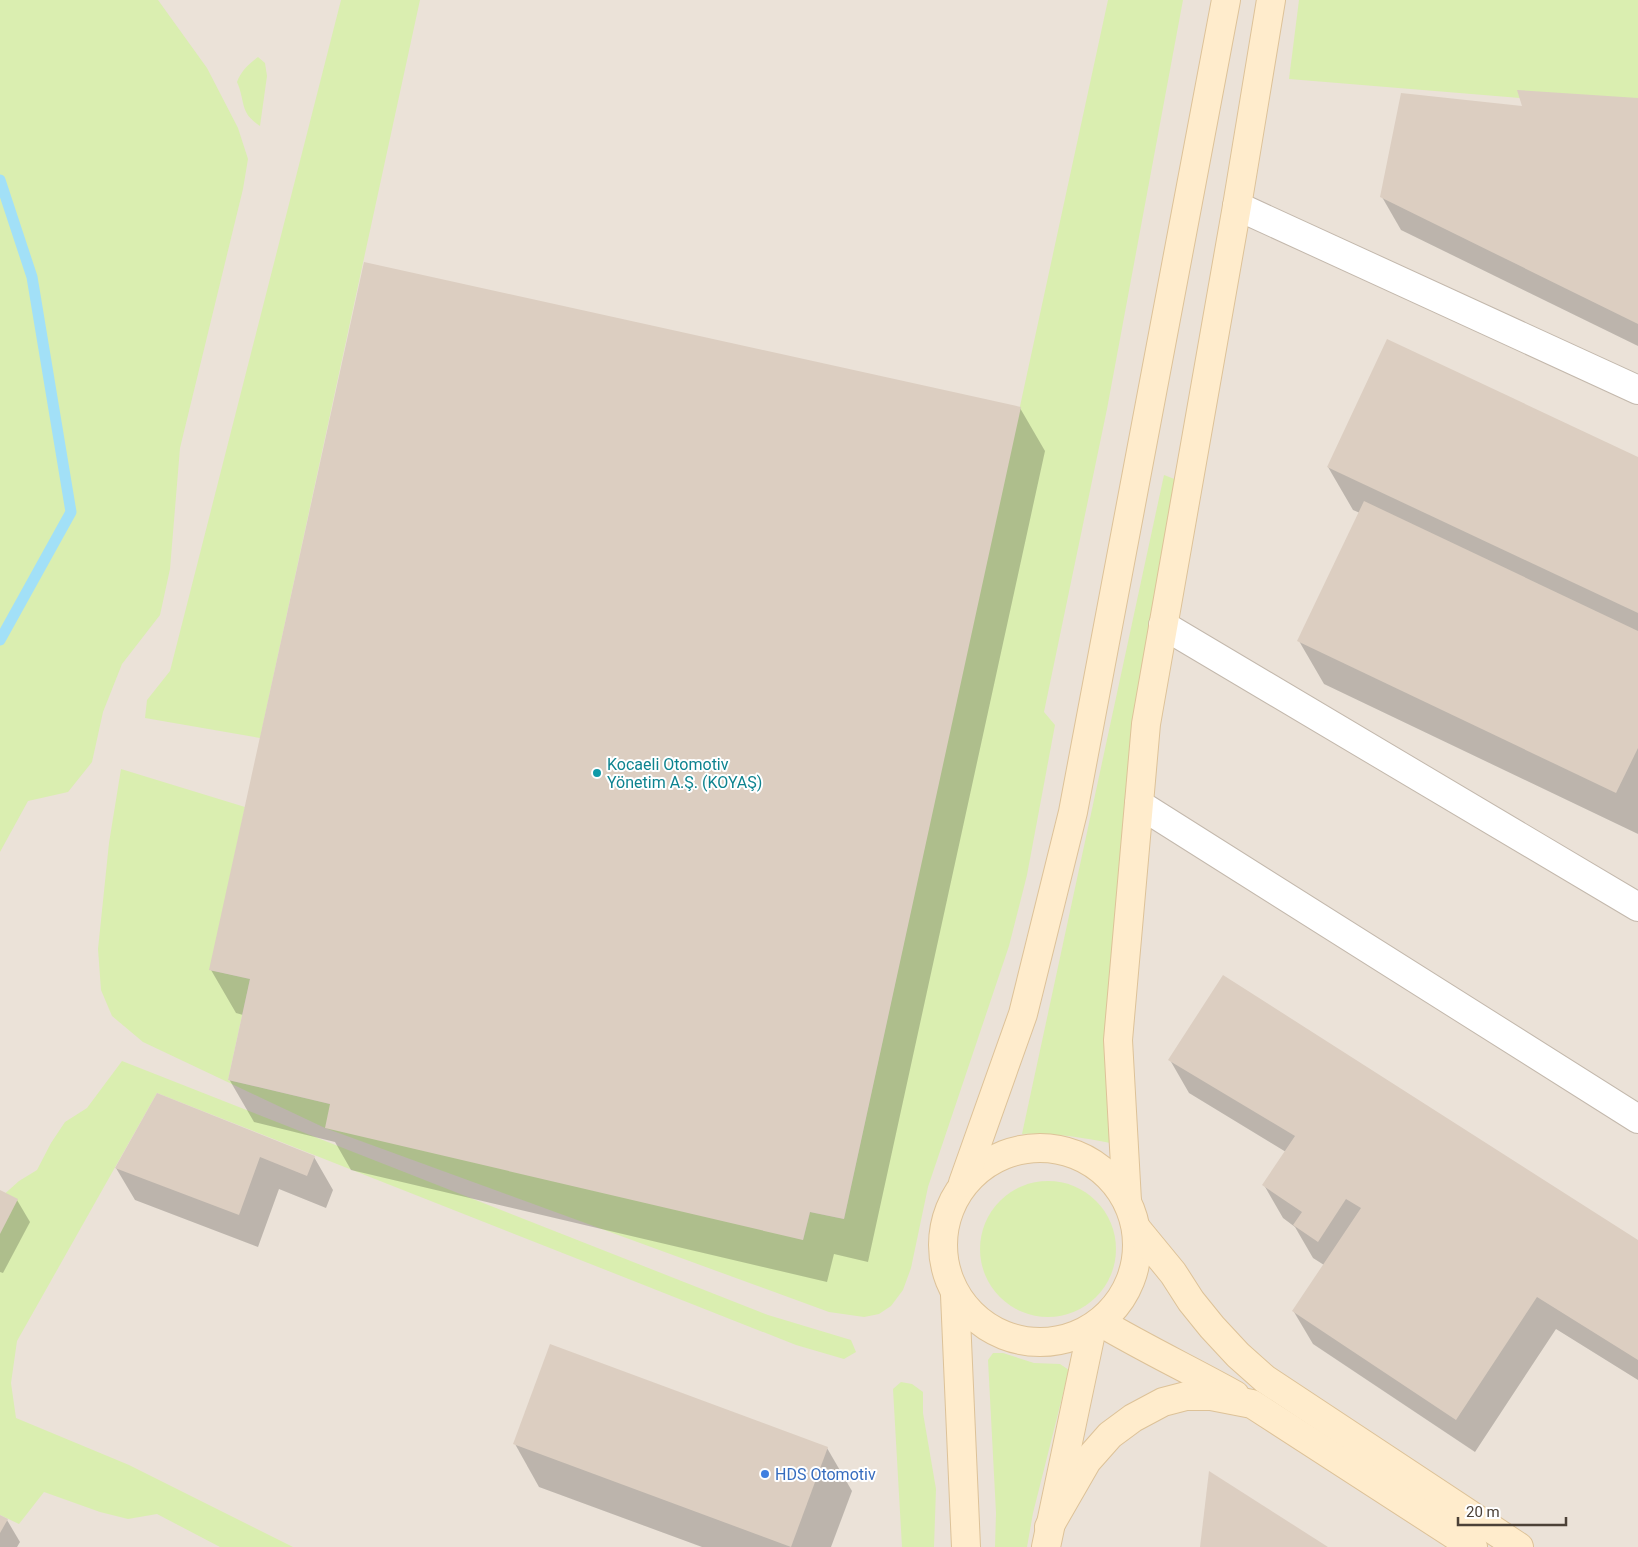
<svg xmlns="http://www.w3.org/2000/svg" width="1638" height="1547" font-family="Roboto,sans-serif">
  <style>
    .residential { fill: #ebe2d8 }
    .green { fill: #daeeb0 }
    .shadow { fill: #0003 }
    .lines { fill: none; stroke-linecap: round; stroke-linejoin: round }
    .stream { stroke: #a2e0f7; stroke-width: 11 }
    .building { fill: #dccec1 }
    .street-casing { stroke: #c3b8ac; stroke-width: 30 }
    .secondary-casing { stroke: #ddc298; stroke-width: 30 }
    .street { stroke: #fff; stroke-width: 28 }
    .secondary { stroke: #ffeccc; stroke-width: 28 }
    .culture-dot { fill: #0f9aa8; stroke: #fff; stroke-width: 2 }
    .shop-dot { fill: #3f7fe0; stroke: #fff; stroke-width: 2 }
    .labels { text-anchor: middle; stroke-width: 4; stroke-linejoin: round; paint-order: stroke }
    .culture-label { font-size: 16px; fill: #0d838f; stroke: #fff; text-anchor: start }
    .shop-label { font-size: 16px; fill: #366cbe; stroke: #fff; text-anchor: start }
  </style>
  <rect width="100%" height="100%" fill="#f6f1ea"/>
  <rect class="residential" x="0" y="0" width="1638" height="1547"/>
  <g class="green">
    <polygon points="0,0 158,0 207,68 238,128 248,159 243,189 180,448 170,569 160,615 122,664 103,712 92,762 68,792 28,801 0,852"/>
    <polygon points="341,0 420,0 260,738 145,718 147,700 170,671"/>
    <polygon points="1108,0 1183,0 1107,409 1044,712 1055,725 1027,875 1009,946 928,1187 911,1268 903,1290 891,1306 879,1314 864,1317 829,1312 325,1128 143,1042 112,1016 101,990 98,949 109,843 121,769 245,807 210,970 250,979 228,1080 330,1104 803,1240 810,1212 844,1219"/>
    <polygon points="1299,0 1638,0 1638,98 1520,98 1289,79"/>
    <path d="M258,57L265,63L267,76L260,126C239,112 246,103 237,82C241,71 249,64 258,57Z"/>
    <path d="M1164,475L1177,480L1112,988L1110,1143C1080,1137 1052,1133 1022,1134Z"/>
    <polygon points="122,1061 768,1315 851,1340 856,1352 844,1359 796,1345 157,1093 17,1341 11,1383 16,1418 129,1465 293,1547 220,1547 157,1514 128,1519 100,1512 44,1492 19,1524 0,1515 0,1198 19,1181 37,1170 51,1143 65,1122 87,1108"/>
    <circle cx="1048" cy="1249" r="68"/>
    <polygon points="993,1353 1003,1353 1034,1363 1060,1364 1069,1370 1033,1513 1027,1547 995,1547 996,1513 988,1360"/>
    <polygon points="901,1382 912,1384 923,1392 923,1413 936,1489 934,1547 902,1547 893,1389"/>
  </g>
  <g class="shadow">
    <polygon points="1638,99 1638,346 1401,230 1382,197 1524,108"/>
    <polygon points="1020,408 1045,451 868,1262 834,1254 827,1282 351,1170 335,1142 254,1122 229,1079 243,1015 236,1013 211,970"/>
    <polygon points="1638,458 1638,834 1324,684 1299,641 1360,513 1353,510 1328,467"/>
    <polygon points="1170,1060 1638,1242 1638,1380 1556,1329 1475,1452 1313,1344 1294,1312 1324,1265 1313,1258 1295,1227 1283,1218 1264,1185 1286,1152 1189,1093"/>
    <polygon points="157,1095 314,1157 333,1190 326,1208 279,1189 258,1247 135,1200 116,1168"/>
    <polygon points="0,1191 17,1200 30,1222 3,1273 0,1272"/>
    <polygon points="515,1444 827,1448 852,1491 831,1547 702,1547 539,1487"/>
    <polygon points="0,1516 7,1520 20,1542 17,1547 0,1547"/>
  </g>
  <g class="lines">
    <polyline class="stream" points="0,180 32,277 71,512 0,640"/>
  </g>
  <g class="building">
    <polygon points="1517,90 1638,98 1638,324 1380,197 1401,93 1522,106"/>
    <polygon points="364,262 1021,407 844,1219 810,1212 803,1240 325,1128 330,1104 228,1080 250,979 209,970"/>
    <polygon points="1387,339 1638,457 1638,613 1327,467"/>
    <polygon points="1364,501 1638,631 1638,748 1616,793 1297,641"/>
    <polygon points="1223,975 1638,1240 1638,1360 1537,1297 1456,1420 1292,1311 1361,1208 1346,1199 1318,1242 1293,1225 1302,1212 1262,1185 1295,1136 1168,1060"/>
    <polygon points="157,1093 315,1156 307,1176 260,1157 239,1215 115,1168"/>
    <polygon points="0,1190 18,1199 0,1234"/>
    <polygon points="550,1344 828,1447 791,1547 513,1444"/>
    <polygon points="1209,1471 1328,1547 1200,1547"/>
    <polygon points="0,1515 8,1519 0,1533"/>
  </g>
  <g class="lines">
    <defs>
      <g id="street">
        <polyline points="1237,206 1638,390"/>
        <polyline points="1163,625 1638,907"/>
        <polyline points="1139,804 1638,1119"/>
      </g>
      <g id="secondary">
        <circle cx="1040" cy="1245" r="97"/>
        <polyline points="963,1183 1023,1014 1073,812 1226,0"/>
        <polyline points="1127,1201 1118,1040 1146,724 1237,206 1271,0"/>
        <polyline points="1136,1228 1173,1273 1191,1301 1212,1327 1238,1355 1265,1379 1519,1547"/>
        <polyline points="955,1295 966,1547"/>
        <path d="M1100,1322C1144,1348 1190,1370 1235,1395"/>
        <polyline points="1049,1527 1087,1461 1110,1435 1133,1418 1163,1402 1186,1396 1211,1396 1252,1404 1473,1547"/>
        <polyline points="1046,1547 1092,1328"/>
      </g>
    </defs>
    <use href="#street" class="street-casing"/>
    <use href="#secondary" class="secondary-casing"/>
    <use href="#street" class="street"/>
    <use href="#secondary" class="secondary"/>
  </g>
  <circle class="culture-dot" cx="597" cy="773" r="5"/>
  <circle class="shop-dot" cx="765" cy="1474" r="5"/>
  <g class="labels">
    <g class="culture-label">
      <text x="607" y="770">Kocaeli Otomotiv<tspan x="607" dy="18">Yönetim A.Ş. (KOYAŞ)</tspan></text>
    </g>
    <g class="shop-label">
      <text x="775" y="1480">HDS Otomotiv</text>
    </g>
  </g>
  <path d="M1458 1517v8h108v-8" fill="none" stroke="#4c4137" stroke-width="2.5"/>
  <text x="1466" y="1517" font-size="15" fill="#4c4137" stroke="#ffffff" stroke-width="4" paint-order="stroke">20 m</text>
</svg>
